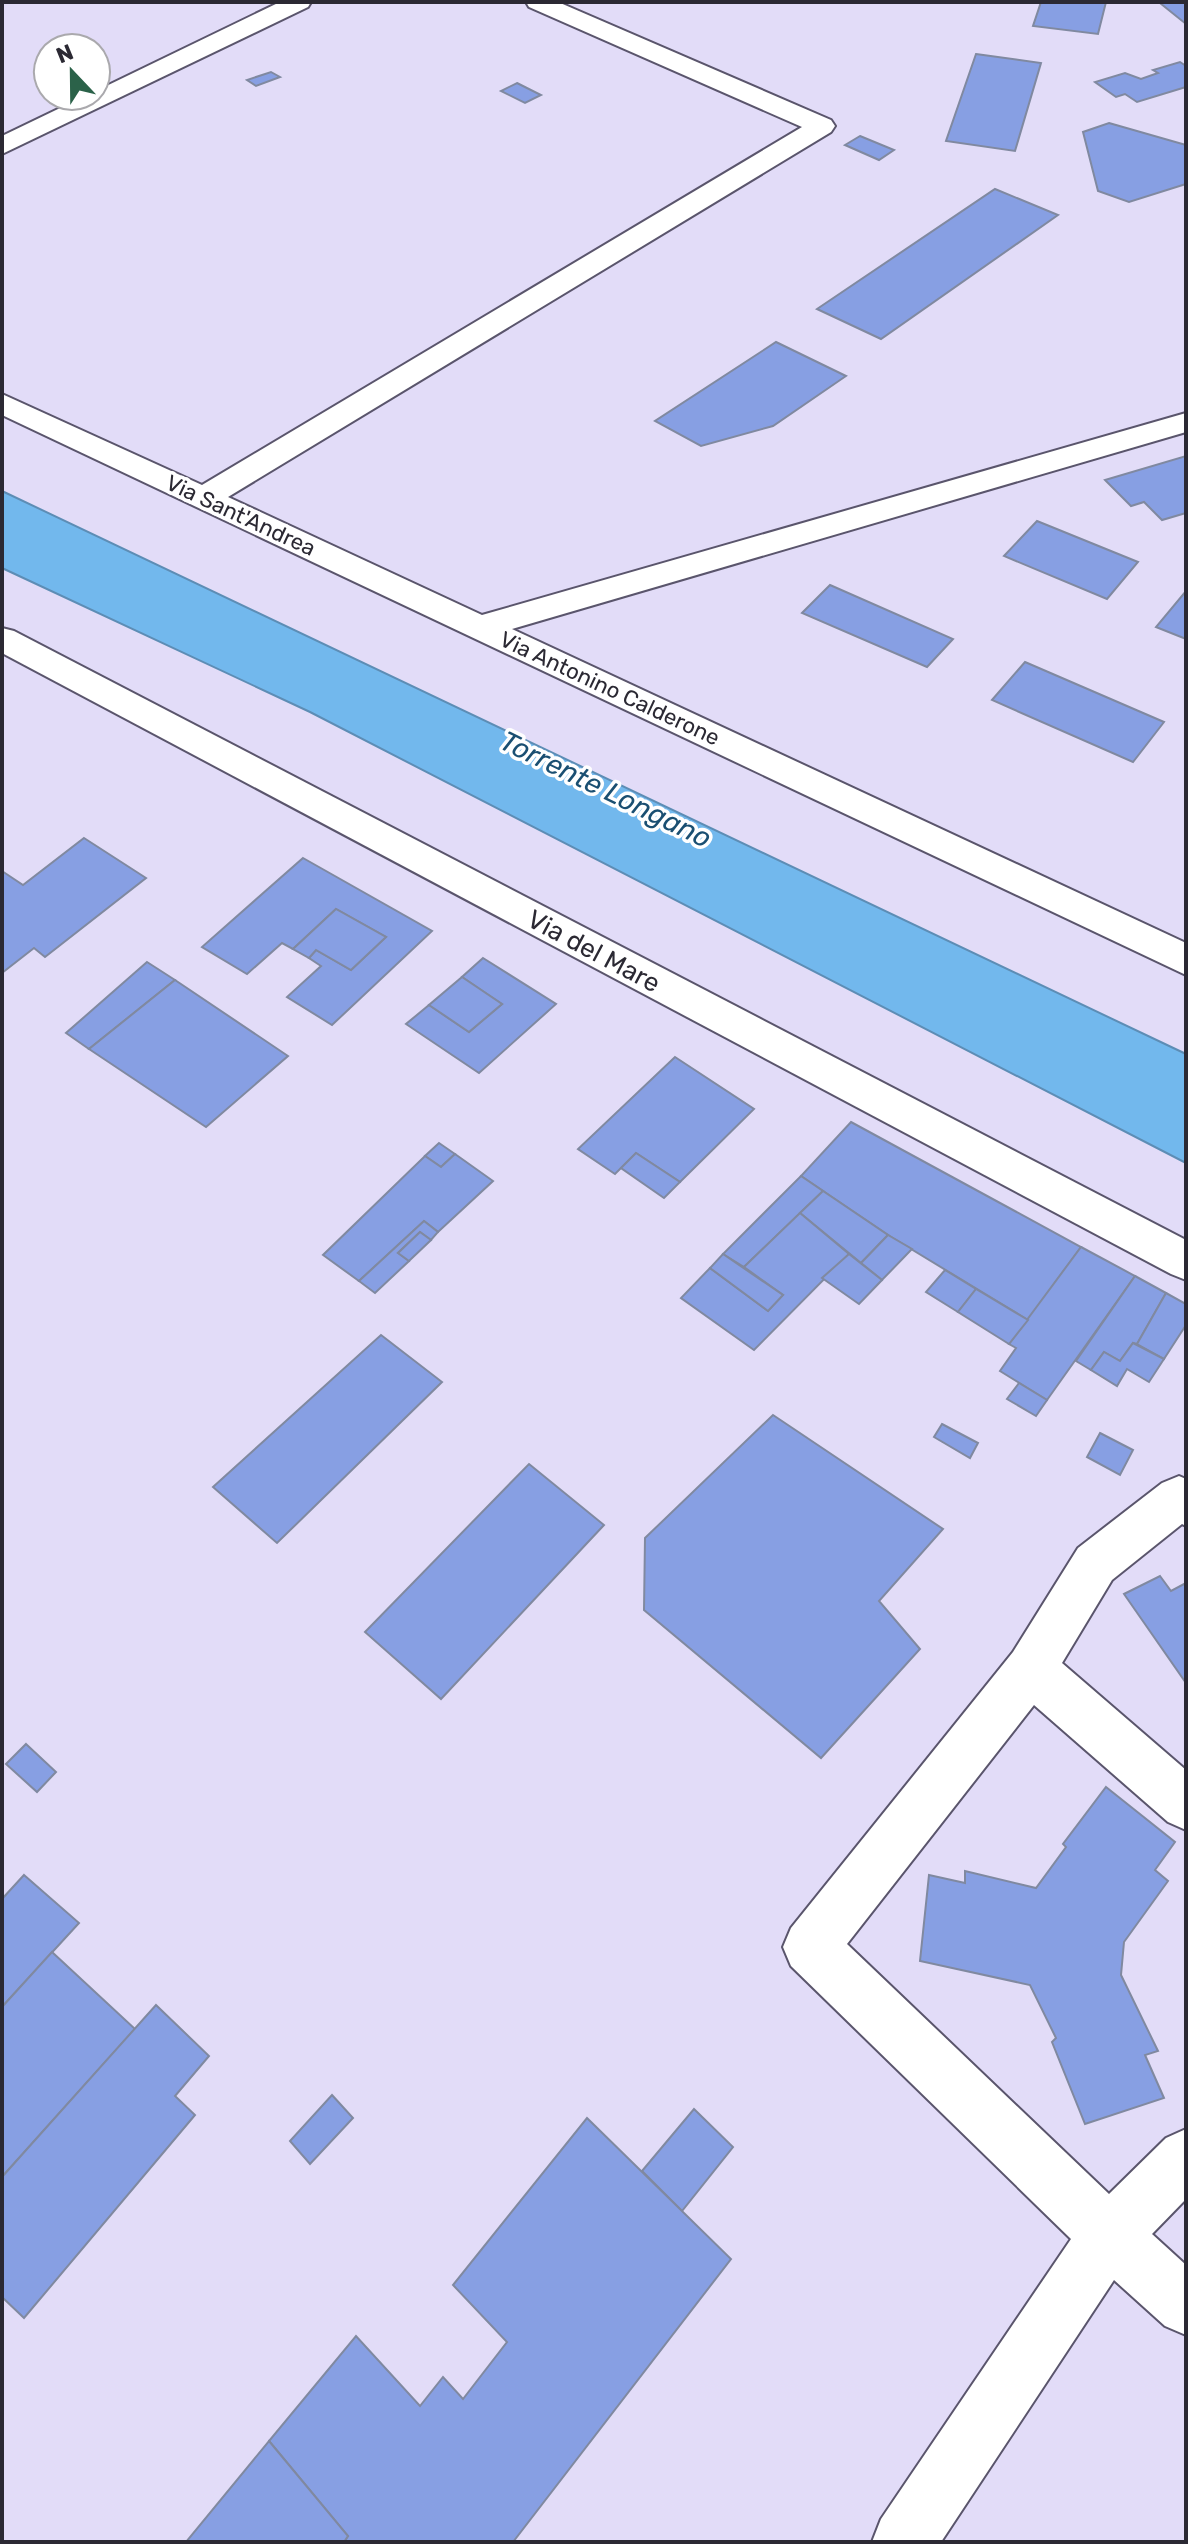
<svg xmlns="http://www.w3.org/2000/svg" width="1188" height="2544" font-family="Rubik,sans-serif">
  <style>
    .water { fill: #72b8ed; stroke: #5d8db5; stroke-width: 2 }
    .building { fill: #879fe3; stroke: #8089a0; stroke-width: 2 }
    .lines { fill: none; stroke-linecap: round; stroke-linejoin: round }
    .minor-casing { stroke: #5a556c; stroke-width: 4 }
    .minor { fill: #fff; fill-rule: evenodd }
    .labels { text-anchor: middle; stroke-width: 7; stroke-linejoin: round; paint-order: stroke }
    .far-street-label { font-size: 22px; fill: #2b2933; stroke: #fff }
    .street-label { font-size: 26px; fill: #2b2933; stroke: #fff }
    .water-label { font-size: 28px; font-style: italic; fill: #1a4f72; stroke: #fff }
  </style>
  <rect width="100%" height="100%" fill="#e2dcf8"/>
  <polygon class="water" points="2,491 1186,1054 1186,1163 310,712 2,568"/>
  <g class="building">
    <polygon points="1041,2 1106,2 1098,34 1033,26"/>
    <polygon points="1186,2 1186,24 1160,3 1160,2"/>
    <polygon points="976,54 1041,63 1015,151 946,141"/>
    <polygon points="1180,62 1186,66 1186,87 1137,102 1125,94 1116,97 1095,82 1125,73 1141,79 1158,73 1153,70"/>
    <polygon points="271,72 280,77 256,86 247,80"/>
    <polygon points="517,83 541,95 525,103 501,91"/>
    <polygon points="1109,123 1186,145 1186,184 1129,202 1098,191 1083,132"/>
    <polygon points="860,136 894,150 879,160 845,145"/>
    <polygon points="995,189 1058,215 881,339 817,309"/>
    <polygon points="776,342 846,376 773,426 701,446 655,421"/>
    <polygon points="1186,456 1186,513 1162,520 1144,502 1131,506 1105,480"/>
    <polygon points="1037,521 1138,562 1107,599 1004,556"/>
    <polygon points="830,585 953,639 927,667 802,613"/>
    <polygon points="1186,591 1186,639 1156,627"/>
    <polygon points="1025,662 1164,722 1133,762 992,700"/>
    <polygon points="84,838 146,878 45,957 34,948 2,973 2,871 23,885"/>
    <polygon points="303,858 432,931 332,1025 287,997 321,966 309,958 316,950 351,970 386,937 336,909 293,949 282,943 247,974 202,947"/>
    <polygon points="336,909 386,937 351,970 316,950 309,958 293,949"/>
    <polygon points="483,958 556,1004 479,1073 406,1024 429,1005 469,1032 502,1004 462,977"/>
    <polygon points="147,962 175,980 89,1049 66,1033"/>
    <polygon points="462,977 502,1004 469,1032 429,1005"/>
    <polygon points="175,980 288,1056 206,1127 89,1049"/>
    <polygon points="675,1057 754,1109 680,1182 636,1153 615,1174 578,1149"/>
    <polygon points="851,1122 1081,1247 1028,1320 888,1235 801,1176"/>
    <polygon points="439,1143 455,1154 441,1167 425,1156"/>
    <polygon points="636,1153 680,1182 664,1198 621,1168"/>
    <polygon points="455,1154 493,1181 438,1232 424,1221 359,1281 323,1255 425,1156 441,1167"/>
    <polygon points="801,1176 823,1191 744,1267 723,1254"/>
    <polygon points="823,1191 888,1235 861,1263 800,1213"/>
    <polygon points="800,1213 849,1254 754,1350 681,1298 710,1268 768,1311 783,1295 744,1267"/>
    <polygon points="424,1221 438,1232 431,1240 420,1232 398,1253 409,1261 375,1293 359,1281"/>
    <polygon points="420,1232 431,1240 409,1261 398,1253"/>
    <polygon points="888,1235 912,1249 882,1280 861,1263"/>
    <polygon points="1081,1247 1135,1276 1047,1400 1000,1371 1016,1348 1009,1344"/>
    <polygon points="723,1254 783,1295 768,1311 710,1268"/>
    <polygon points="849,1254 882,1280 859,1304 822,1278"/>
    <polygon points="945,1270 976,1289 958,1312 926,1292"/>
    <polygon points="1135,1276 1166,1293 1137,1344 1133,1343 1120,1361 1104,1352 1091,1370 1076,1361"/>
    <polygon points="976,1289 1028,1320 1009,1344 958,1312"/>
    <polygon points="1166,1293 1186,1304 1186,1325 1164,1359 1137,1344"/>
    <polygon points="381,1335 442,1382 277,1543 213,1487"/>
    <polygon points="1133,1343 1164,1359 1149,1382 1127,1369 1117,1386 1091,1370 1104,1352 1120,1361"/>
    <polygon points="1019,1383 1047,1400 1036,1416 1007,1399"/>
    <polygon points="773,1415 943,1529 879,1601 920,1649 821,1758 644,1610 645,1538"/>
    <polygon points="942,1424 978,1443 970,1458 934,1437"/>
    <polygon points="1100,1433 1133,1450 1120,1475 1087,1457"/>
    <polygon points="529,1464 604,1525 441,1699 365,1632"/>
    <polygon points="1160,1576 1171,1591 1186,1583 1186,1683 1124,1594"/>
    <polygon points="26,1744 56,1772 37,1792 6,1764"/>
    <polygon points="1106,1787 1175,1842 1155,1870 1168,1881 1124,1942 1121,1975 1158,2051 1145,2055 1164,2098 1085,2124 1052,2042 1056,2038 1030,1985 920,1961 929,1875 965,1883 965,1871 1036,1888 1066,1847 1063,1844"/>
    <polygon points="24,1875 79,1923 2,2007 2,1899"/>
    <polygon points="52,1952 135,2029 2,2177 2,2007"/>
    <polygon points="156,2005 209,2056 175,2096 195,2115 24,2318 2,2297 2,2177"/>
    <polygon points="332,2095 353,2118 310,2164 290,2141"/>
    <polygon points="694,2109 733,2147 682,2211 642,2171"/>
    <polygon points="587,2118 731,2259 513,2542 344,2542 348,2536 269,2441 356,2336 420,2406 443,2377 463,2399 507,2342 453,2285"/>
    <polygon points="269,2441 348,2536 344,2542 186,2542"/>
  </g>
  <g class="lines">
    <defs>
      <g id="minor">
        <polygon points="280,2 311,2 308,7 2,154 2,136 85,96 96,96 96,91"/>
        <polygon points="526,2 558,2 831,120 835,126 831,132 228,497 482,615 1186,413 1186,432 512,629 1186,943 1186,975 2,415 2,394 202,485 802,127 529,7"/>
        <polygon points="2,628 14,631 1186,1240 1186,1280 1171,1274 2,653"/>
        <polygon points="1179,1476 1186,1479 1186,1526 1182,1524 1112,1580 1062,1663 1186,1770 1186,1830 1168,1822 1034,1705 847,1944 1109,2194 1166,2138 1186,2129 1186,2199 1152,2234 1186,2265 1186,2335 1165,2326 1114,2280 941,2542 872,2542 881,2519 1071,2239 791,1966 783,1947 791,1928 1013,1652 1078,1548 1162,1483"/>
      </g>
    </defs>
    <use href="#minor" class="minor-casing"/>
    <use href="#minor" class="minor"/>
  </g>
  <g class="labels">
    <g class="far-street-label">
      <text transform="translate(241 515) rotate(25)" y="8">Via Sant'Andrea</text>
      <text transform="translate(610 688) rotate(25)" y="8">Via Antonino Calderone</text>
    </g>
    <g class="street-label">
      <text transform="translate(594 951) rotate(28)" y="9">Via del Mare</text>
    </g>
    <g class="water-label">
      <text transform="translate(606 789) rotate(26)" y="10">Torrente Longano</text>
    </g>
  </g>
  <rect width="1188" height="2544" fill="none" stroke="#2b2933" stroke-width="8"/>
  <g transform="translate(72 72) rotate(338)"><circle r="38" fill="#ffffff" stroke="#aaa9ad" stroke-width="2"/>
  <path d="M0-6L14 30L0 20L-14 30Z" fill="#2b6249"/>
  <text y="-12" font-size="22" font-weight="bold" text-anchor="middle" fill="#2b2933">N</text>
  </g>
</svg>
